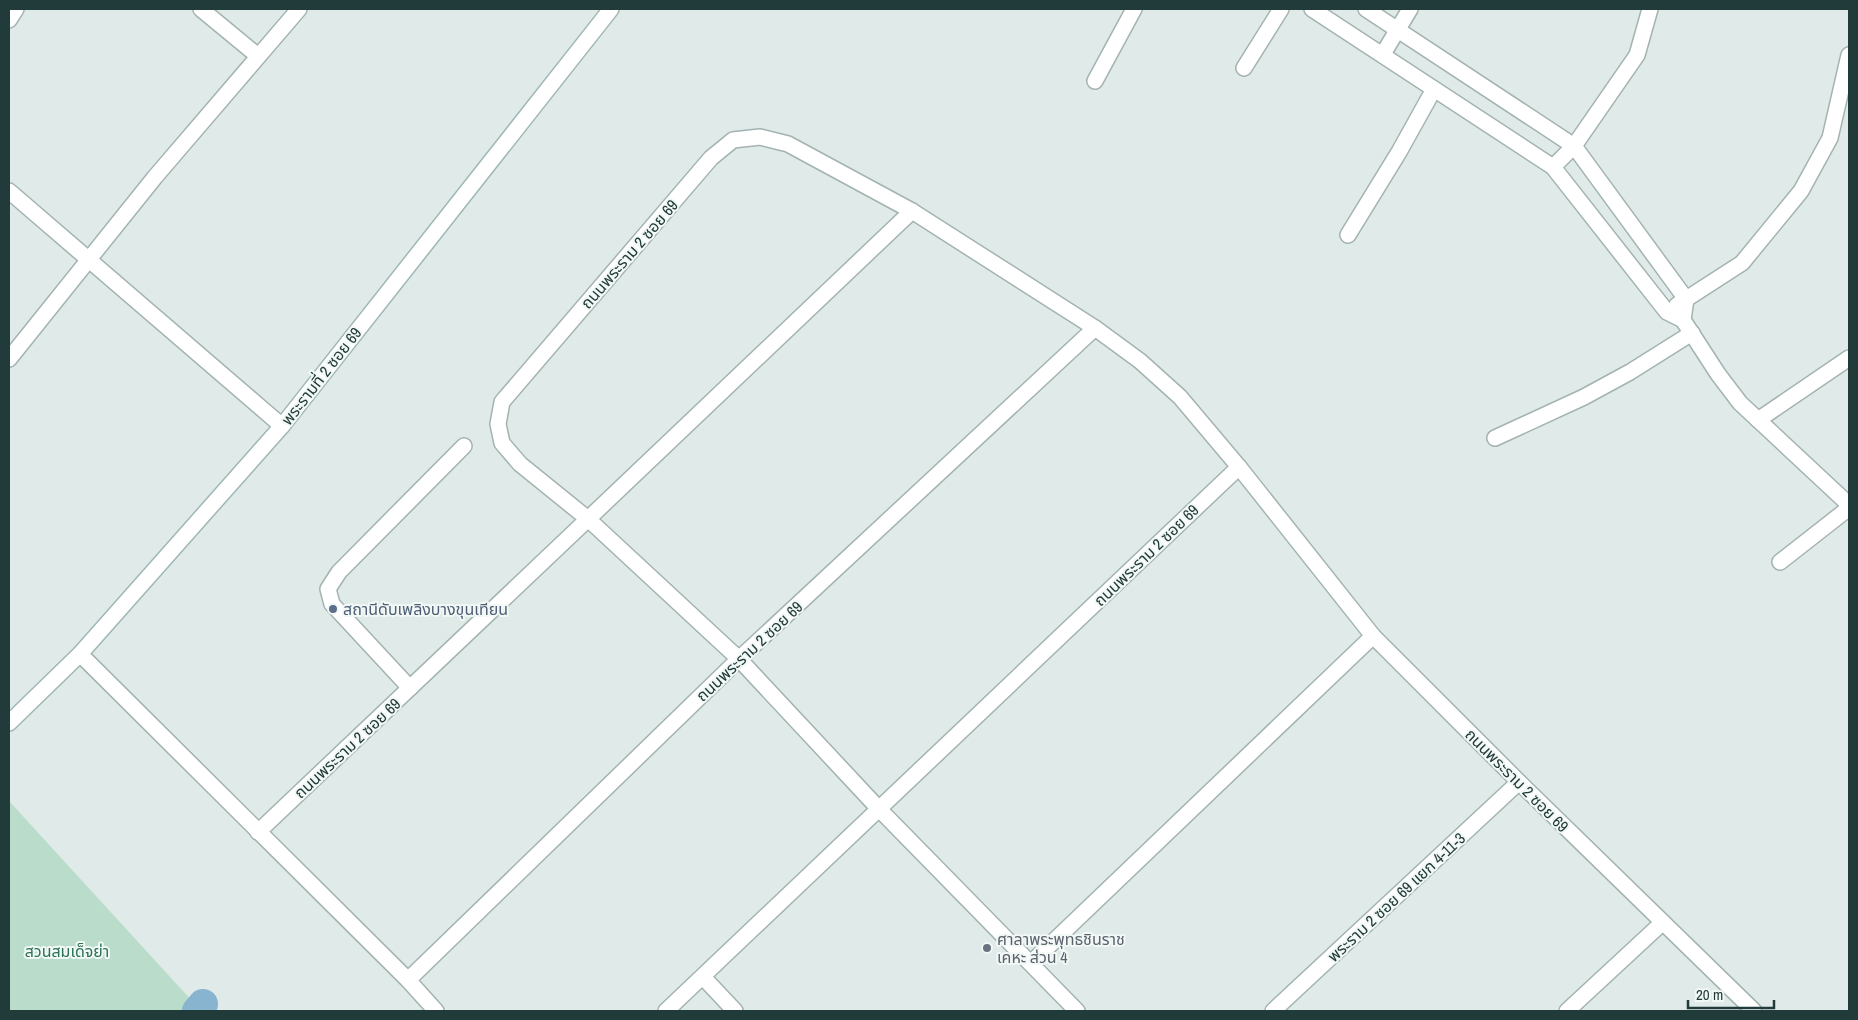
<svg xmlns="http://www.w3.org/2000/svg" width="1858" height="1020" font-family="'Archivo Narrow','Noto Sans Thai',sans-serif">
  <style>
    .green { fill: #b9dccb }
    .lines { fill: none; stroke-linecap: round; stroke-linejoin: round }
    .canal { stroke: #88b4d0; stroke-width: 30 }
    .lane-casing { stroke: #a3b3b1; stroke-width: 18 }
    .street-casing { stroke: #a3b3b1; stroke-width: 18 }
    .secondary-casing { stroke: #9fb7b4; stroke-width: 18 }
    .lane { stroke: #fff; stroke-width: 15 }
    .street { stroke: #fff; stroke-width: 15 }
    .secondary { stroke: #fff; stroke-width: 15 }
    .service-dot { fill: #5c6f8a; stroke: #f1f8f6; stroke-width: 2 }
    .worship-dot { fill: #6b7280; stroke: #f1f8f6; stroke-width: 2 }
    .labels { text-anchor: middle; stroke-width: 4; stroke-linejoin: round; paint-order: stroke }
    .street-label { font-size: 16px; fill: #213b3a; stroke: #f1f8f6 }
    .service-label { font-size: 16px; fill: #4e5e75; stroke: #f1f8f6; text-anchor: start }
    .worship-label { font-size: 16px; fill: #5b616d; stroke: #f1f8f6; text-anchor: start }
    .park-label { font-size: 16px; fill: #2c7257; stroke: #f1f8f6 }
  </style>
  <rect width="100%" height="100%" fill="#e0ebe9"/>
  <polygon class="green" points="9,801 193,1002 185,1011 9,1011"/>
  <g class="lines">
    <polyline class="canal" points="197,1011 203,1004"/>
    <defs>
      <g id="lane">
        <polyline points="9,20 16,9"/>
        <polyline points="410,688 332,604 328,589 339,572 464,446"/>
      </g>
      <g id="street">
        <polyline points="201,9 258,56"/>
        <polyline points="1312,9 1553,167 1667,312 1683,320 1718,374 1740,403 1844,500 1849,507"/>
        <polyline points="1366,9 1574,146 1686,299 1683,320"/>
        <polyline points="1383,54 1410,9"/>
        <polyline points="1244,68 1281,9"/>
        <polyline points="1095,81 1134,9"/>
        <polyline points="1553,167 1574,146 1637,55 1650,9"/>
        <polyline points="9,191 282,426"/>
        <polyline points="912,211 588,519 739,659 879,809 1077,1011"/>
        <polyline points="1348,235 1399,152 1434,89"/>
        <polyline points="1677,305 1742,263 1801,191 1830,138 1849,55"/>
        <polyline points="9,359 155,177 299,9"/>
        <polyline points="1758,420 1849,358"/>
        <polyline points="1495,438 1584,397 1630,372 1692,333"/>
        <polyline points="1780,562 1849,508"/>
        <polyline points="80,654 408,980 436,1011"/>
        <polyline points="258,832 588,519 520,464 502,443 498,424 502,402 711,158 733,140 760,137 788,144 912,211 1095,328 1140,361 1180,397 1239,467 1373,636 1519,782 1754,1011"/>
        <polyline points="1031,963 1373,636"/>
        <polyline points="703,977 735,1011"/>
        <polyline points="408,980 739,659 1095,328"/>
        <polyline points="666,1011 1239,467"/>
        <polyline points="1273,1011 1519,782"/>
        <polyline points="1567,1011 1662,923"/>
      </g>
      <polyline id="secondary" points="9,723 80,654 282,426 611,9"/>
    </defs>
    <use href="#lane" class="lane-casing"/>
    <use href="#street" class="street-casing"/>
    <use href="#secondary" class="secondary-casing"/>
    <use href="#lane" class="lane"/>
    <use href="#street" class="street"/>
    <use href="#secondary" class="secondary"/>
  </g>
  <circle class="service-dot" cx="333" cy="609" r="5"/>
  <circle class="worship-dot" cx="987" cy="948" r="5"/>
  <g class="labels">
    <g class="street-label">
      <text transform="translate(629 254) rotate(-49)" y="6">ถนนพระราม 2 ซอย 69</text>
      <text transform="translate(321 376) rotate(-52)" y="6">พระรามที่ 2 ซอย 69</text>
      <text transform="translate(1146 555) rotate(-44)" y="6">ถนนพระราม 2 ซอย 69</text>
      <text transform="translate(749 651) rotate(-43)" y="6">ถนนพระราม 2 ซอย 69</text>
      <text transform="translate(347 748) rotate(-43)" y="6">ถนนพระราม 2 ซอย 69</text>
      <text transform="translate(1517 780) rotate(45)" y="6">ถนนพระราม 2 ซอย 69</text>
      <text transform="translate(1396 897) rotate(-43)" y="6">พระราม 2 ซอย 69 แยก 4-11-3</text>
    </g>
    <g class="service-label">
      <text x="343" y="615">สถานีดับเพลิงบางขุนเทียน</text>
    </g>
    <g class="worship-label">
      <text x="997" y="945">ศาลาพระพุทธชินราช<tspan x="997" dy="18">เคหะ ส่วน 4</tspan></text>
    </g>
    <g class="park-label">
      <text x="67" y="957">สวนสมเด็จย่า</text>
    </g>
  </g>
  <rect width="1858" height="1020" fill="none" stroke="#213b3a" stroke-width="20"/>
  <path d="M1688 1000v8h86v-8" fill="none" stroke="#213b3a" stroke-width="2.5"/>
  <text x="1696" y="1000" font-size="15" fill="#213b3a" stroke="#f1f8f6" stroke-width="4" paint-order="stroke">20 m</text>
</svg>
